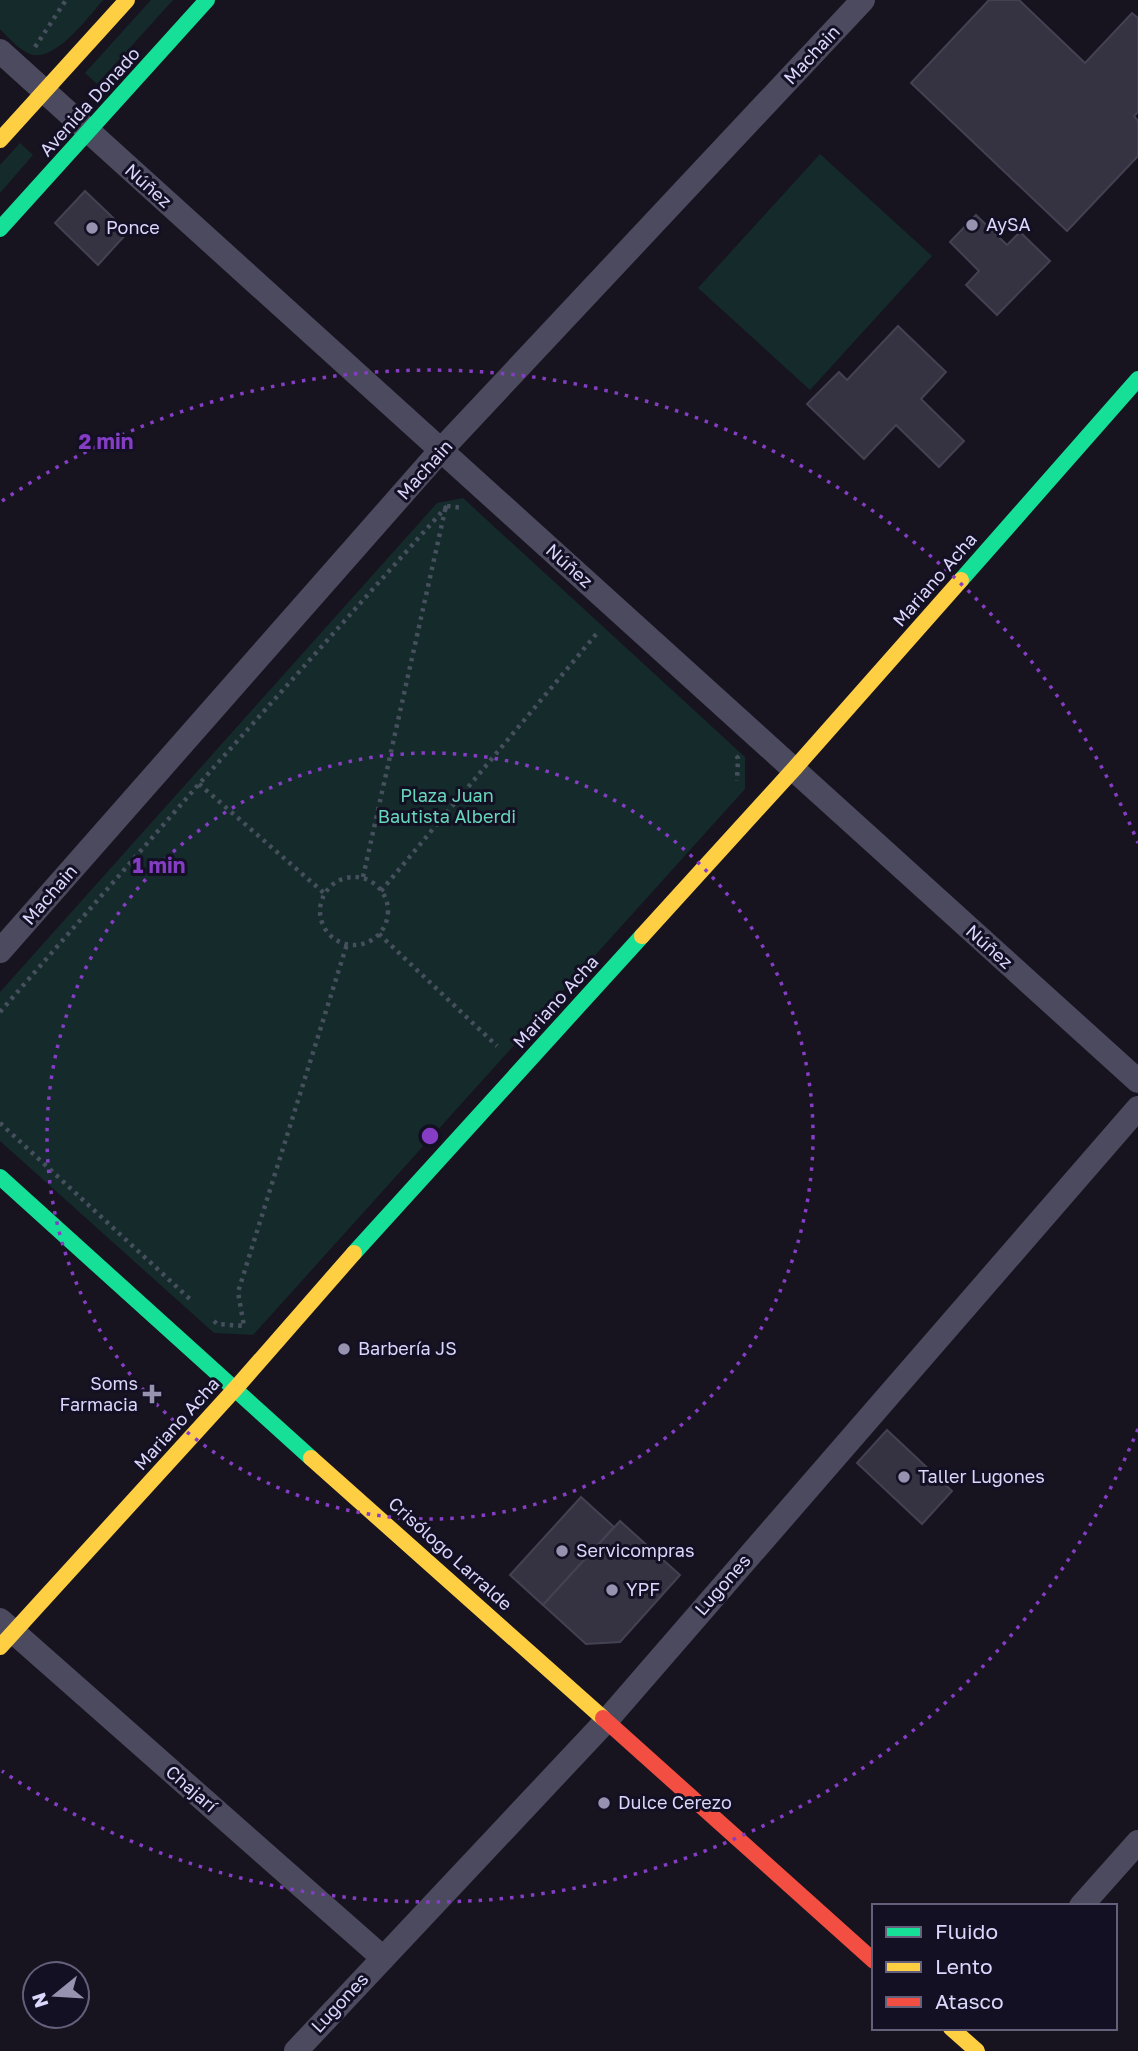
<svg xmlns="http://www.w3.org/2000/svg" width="1138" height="2051" font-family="'Golos Text',sans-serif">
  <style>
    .green { fill: #142a2b }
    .building { fill: #353241; stroke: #444152; stroke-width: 2 }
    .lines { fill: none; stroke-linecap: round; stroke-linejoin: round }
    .path { stroke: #46505d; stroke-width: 4.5; stroke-dasharray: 3.5 5; stroke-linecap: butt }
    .street { stroke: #4c4a5f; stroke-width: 24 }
    .fast { stroke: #16e098; stroke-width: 16 }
    .slow { stroke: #ffcf43; stroke-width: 16 }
    .jam { stroke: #f24e42; stroke-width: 16 }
    .ring { fill: none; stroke: #853dc5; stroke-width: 3.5; stroke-dasharray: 3.5 7 }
    .poi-dot { fill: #9692af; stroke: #141024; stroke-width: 2.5 }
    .labels { text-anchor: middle; stroke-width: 6; stroke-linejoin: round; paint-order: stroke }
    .street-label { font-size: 18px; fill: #dbd6fc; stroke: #141024 }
    .poi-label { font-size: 18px; fill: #dbd6fc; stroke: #141024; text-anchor: start }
    .park-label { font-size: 18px; fill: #67d7bb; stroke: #141024 }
    .centre { fill: #853dc5; stroke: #141024; stroke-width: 3.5 }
    .ring-label { font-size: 21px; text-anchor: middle; font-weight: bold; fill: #853dc5; stroke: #141024; stroke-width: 6; stroke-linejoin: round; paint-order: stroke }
  </style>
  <rect width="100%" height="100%" fill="#17141f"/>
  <g class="green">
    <path d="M0,0H103C90,15 54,64 30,54C19,50 8,37 0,29Z"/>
    <polygon points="151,0 173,0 97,84 85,73"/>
    <polygon points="20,143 33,155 0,193 0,165"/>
    <polygon points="820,154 932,256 810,390 698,288"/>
    <polygon points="463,498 745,757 745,789 253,1335 214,1333 0,1141 0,992 437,503"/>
  </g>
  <g class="building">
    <polygon points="989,0 1019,0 1085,63 1132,13 1138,18 1138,112 1134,116 1138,121 1138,156 1067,231 911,83"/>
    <polygon points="85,191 128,232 98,265 55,223"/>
    <polygon points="976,215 1007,245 1020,232 1050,261 997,315 966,285 979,271 950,242"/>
    <polygon points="898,326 946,372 921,399 964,441 939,467 896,425 864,459 807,404 839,372 847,380"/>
    <polygon points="887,1430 952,1491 922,1524 857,1463"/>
    <polygon points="581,1497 614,1527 543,1605 510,1575"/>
    <polygon points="620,1521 680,1575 620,1642 586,1644 543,1605"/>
  </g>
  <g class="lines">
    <g class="path">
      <polyline points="35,47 66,0"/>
      <polyline points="447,506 463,508"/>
      <polyline points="736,756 738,758 737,781"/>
      <polyline points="199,784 324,893"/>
      <polyline points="363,877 446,506"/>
      <circle cx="354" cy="911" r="34"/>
      <polyline points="381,891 598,632"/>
      <polyline points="379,934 497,1046"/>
      <polyline points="0,1012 199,784 447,506"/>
      <polyline points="0,1123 192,1301"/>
      <polyline points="214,1321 217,1324 244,1326 238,1292 347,944"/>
    </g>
    <g class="street">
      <polyline points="0,51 1138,1081"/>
      <polyline points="0,951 441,450 863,0"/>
      <polyline points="0,1620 383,1958"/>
      <polyline points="1081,1906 1138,1842"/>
      <polyline points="296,2051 607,1720 1138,1108"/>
    </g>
    <g class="fast">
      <polyline points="0,229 207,0"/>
      <polyline points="961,580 1138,379"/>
      <polyline points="0,1177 311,1458"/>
      <polyline points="354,1253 642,936"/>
    </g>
    <g class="slow">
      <polyline points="0,140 127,0"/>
      <polyline points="642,936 794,769 961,580"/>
      <polyline points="311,1458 603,1718"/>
      <polyline points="0,1647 235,1389 354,1253"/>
      <polyline points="951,2028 977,2051"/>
    </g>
    <polyline class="jam" points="603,1718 874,1961"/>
  </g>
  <g class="ring">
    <circle cx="430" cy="1136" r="383"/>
    <path d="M1138 1429A766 766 0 0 1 2 1771M2 501A766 766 0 0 1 1138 843"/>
  </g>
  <g class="poi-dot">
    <circle cx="972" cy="225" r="7"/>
    <circle cx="92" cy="228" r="7"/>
    <circle cx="344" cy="1349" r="7"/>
    <path d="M148.5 1383.5h7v7h7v7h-7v7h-7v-7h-7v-7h7z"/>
    <circle cx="904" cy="1477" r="7"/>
    <circle cx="562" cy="1551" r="7"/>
    <circle cx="612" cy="1590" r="7"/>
    <circle cx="604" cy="1803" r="7"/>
  </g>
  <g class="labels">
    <g class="street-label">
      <text transform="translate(812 55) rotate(-47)" y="6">Machain</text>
      <text transform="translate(90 102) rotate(-48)" y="6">Avenida Donado</text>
      <text transform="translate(148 186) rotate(42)" y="6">Núñez</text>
      <text transform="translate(425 470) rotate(-48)" y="6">Machain</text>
      <text transform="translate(569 566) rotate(42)" y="6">Núñez</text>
      <text transform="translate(935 580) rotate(-49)" y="6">Mariano Acha</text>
      <text transform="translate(50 895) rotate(-49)" y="6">Machain</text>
      <text transform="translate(989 947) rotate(42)" y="6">Núñez</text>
      <text transform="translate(556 1002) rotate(-48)" y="6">Mariano Acha</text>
      <text transform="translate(177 1424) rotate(-48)" y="6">Mariano Acha</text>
      <text transform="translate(450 1554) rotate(42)" y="6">Crisólogo Larralde</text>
      <text transform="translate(723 1585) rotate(-49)" y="6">Lugones</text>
      <text transform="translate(191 1789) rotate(41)" y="6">Chajarí</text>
      <text transform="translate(340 2003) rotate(-47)" y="6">Lugones</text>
    </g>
    <g class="poi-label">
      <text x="986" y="231">AySA</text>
      <text x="106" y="234">Ponce</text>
      <text x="358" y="1355">Barbería JS</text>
      <text x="138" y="1390" text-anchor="end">Soms<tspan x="138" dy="21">Farmacia</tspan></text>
      <text x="918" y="1483">Taller Lugones</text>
      <text x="576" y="1557">Servicompras</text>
      <text x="626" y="1596">YPF</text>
      <text x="618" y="1809">Dulce Cerezo</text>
    </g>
    <g class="park-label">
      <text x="447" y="802">Plaza Juan<tspan x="447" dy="21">Bautista Alberdi</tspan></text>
    </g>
  </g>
  <circle cx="430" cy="1136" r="10" class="centre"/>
  <g class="ring-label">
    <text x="106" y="449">2 min</text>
    <text x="159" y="873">1 min</text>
  </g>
  <rect x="872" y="1904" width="245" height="126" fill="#141024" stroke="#645f7a" stroke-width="2"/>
  <rect x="886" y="1927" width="35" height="10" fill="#16e098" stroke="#645f7a" stroke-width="2"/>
  <text x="935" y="1939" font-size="21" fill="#dbd6fc">Fluido</text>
  <rect x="886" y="1962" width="35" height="10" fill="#ffcf43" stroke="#645f7a" stroke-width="2"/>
  <text x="935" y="1974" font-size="21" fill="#dbd6fc">Lento</text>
  <rect x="886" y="1997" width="35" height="10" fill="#f24e42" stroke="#645f7a" stroke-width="2"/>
  <text x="935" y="2009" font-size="21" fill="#dbd6fc">Atasco</text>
  <g transform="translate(56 1995) rotate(252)"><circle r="33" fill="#141024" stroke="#645f7a" stroke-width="2"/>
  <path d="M0-5L12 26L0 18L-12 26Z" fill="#9692af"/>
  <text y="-10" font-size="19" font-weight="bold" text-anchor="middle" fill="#dbd6fc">N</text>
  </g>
</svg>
